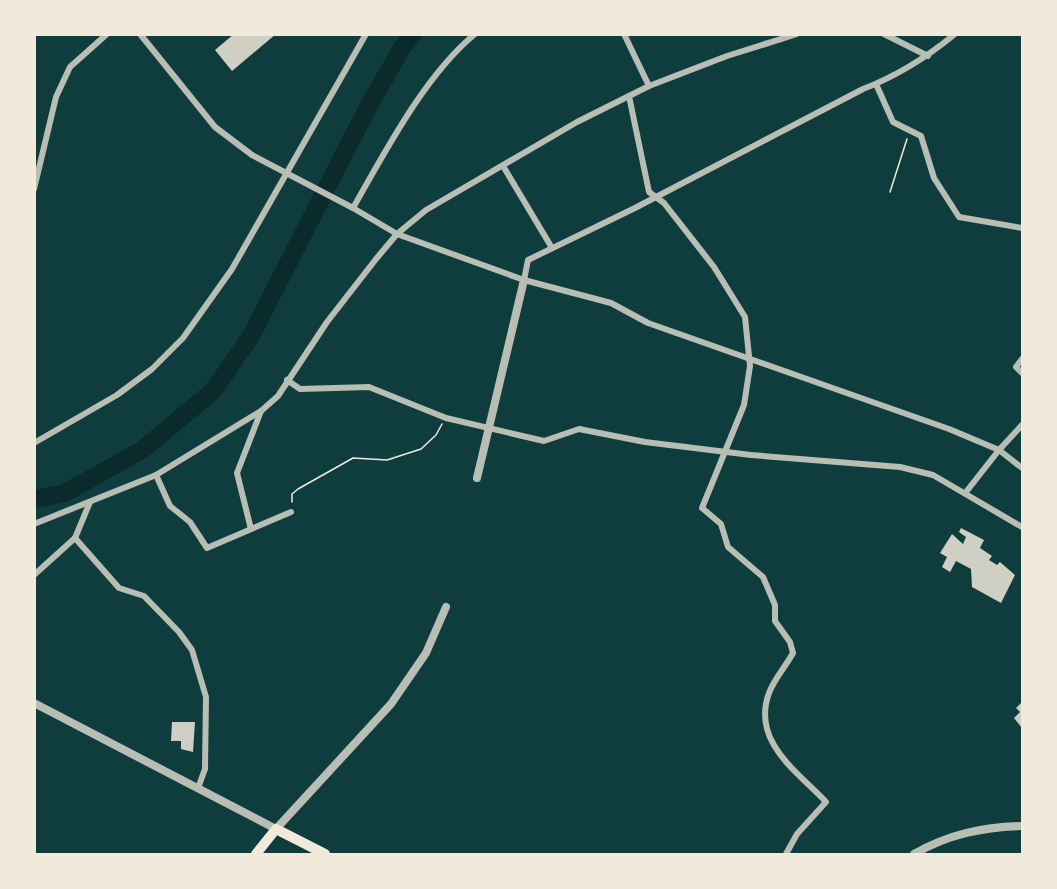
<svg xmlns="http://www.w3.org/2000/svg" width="1057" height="889" font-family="Barlow,sans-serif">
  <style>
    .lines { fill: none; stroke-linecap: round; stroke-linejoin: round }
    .river { stroke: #0a2a2b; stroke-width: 18 }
    .building { fill: #cfcfc3 }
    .path { stroke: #f1e9da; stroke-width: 1.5 }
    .minor { stroke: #b8beb3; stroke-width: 6 }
    .tertiary { stroke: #b8beb3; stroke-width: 8 }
    .trunk { stroke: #f1e9da; stroke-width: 10 }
  </style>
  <rect width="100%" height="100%" fill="#0f3d3e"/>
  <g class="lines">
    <polyline class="river" points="34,499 65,493 142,450 213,391 251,336 368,107 402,48 413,34"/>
  </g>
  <g class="building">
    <polygon points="234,34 276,34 232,71 215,50"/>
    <polygon points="961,528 984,540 980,548 992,556 989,560 997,565 1000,562 1015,575 1001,603 972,587 971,569 956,561 950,572 942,567 947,557 940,553 952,534 963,544 966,537 959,532"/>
    <polygon points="1022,702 1022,728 1014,718 1020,712 1016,708"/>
    <polygon points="172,722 195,722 193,752 181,749 181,741 171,741"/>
  </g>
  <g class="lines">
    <g class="path">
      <polyline points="890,192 907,139"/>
      <polyline points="292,502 292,494 298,489 353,458 387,460 421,449 436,435 442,424"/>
    </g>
    <g class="minor">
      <polyline points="140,34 215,127 252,155 353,208 397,234 524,280 611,303 648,323 949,429 999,450 1022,468"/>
      <polyline points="624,34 649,86"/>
      <polyline points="884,34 928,56"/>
      <polyline points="876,84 893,122 921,136 934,178 959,217 1022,228"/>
      <path d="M629,96L649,192L664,203L714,267L745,317L750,366L744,405L702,508L721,524L728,547L763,577L775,605V621L790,642L793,653C786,666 774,679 769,693C751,742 798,772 826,802L797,834L786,854"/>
      <polyline points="503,166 552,248"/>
      <polyline points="34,189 56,97 70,67 107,34"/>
      <path d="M353,208C385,152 425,75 475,34"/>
      <path d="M524,280L528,260L635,208L863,89C897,76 927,57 955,34"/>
      <polyline points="1022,359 1016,367 1022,373"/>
      <polyline points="287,380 300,389 369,387 446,418 544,441 579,429 645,442 751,455 900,467 933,475 1022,527"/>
      <polyline points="34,443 117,395 152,369 183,338 232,269 366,34"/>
      <polyline points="156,475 170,506 190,522 207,548 291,512"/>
      <polyline points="966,492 999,450 1022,425"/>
      <polyline points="34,524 156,475 261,411 278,396 327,322 376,259 397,234 426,210 577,122 649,86 727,56 797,34"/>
      <polyline points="251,529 237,473 261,411"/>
      <polyline points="75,538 119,588 144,596 179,632 192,650 206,697 205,769 198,788"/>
      <polyline points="34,575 75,538 90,502"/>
    </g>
    <g class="tertiary">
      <polyline points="477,478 524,280"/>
      <polyline points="34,703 276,829 391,704 426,653 446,607"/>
      <path d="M914,854C949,834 983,827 1022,826"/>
    </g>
    <polyline class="trunk" points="256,854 276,829 325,854"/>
  </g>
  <rect width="1057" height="889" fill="none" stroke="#f1e9da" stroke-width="72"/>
</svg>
